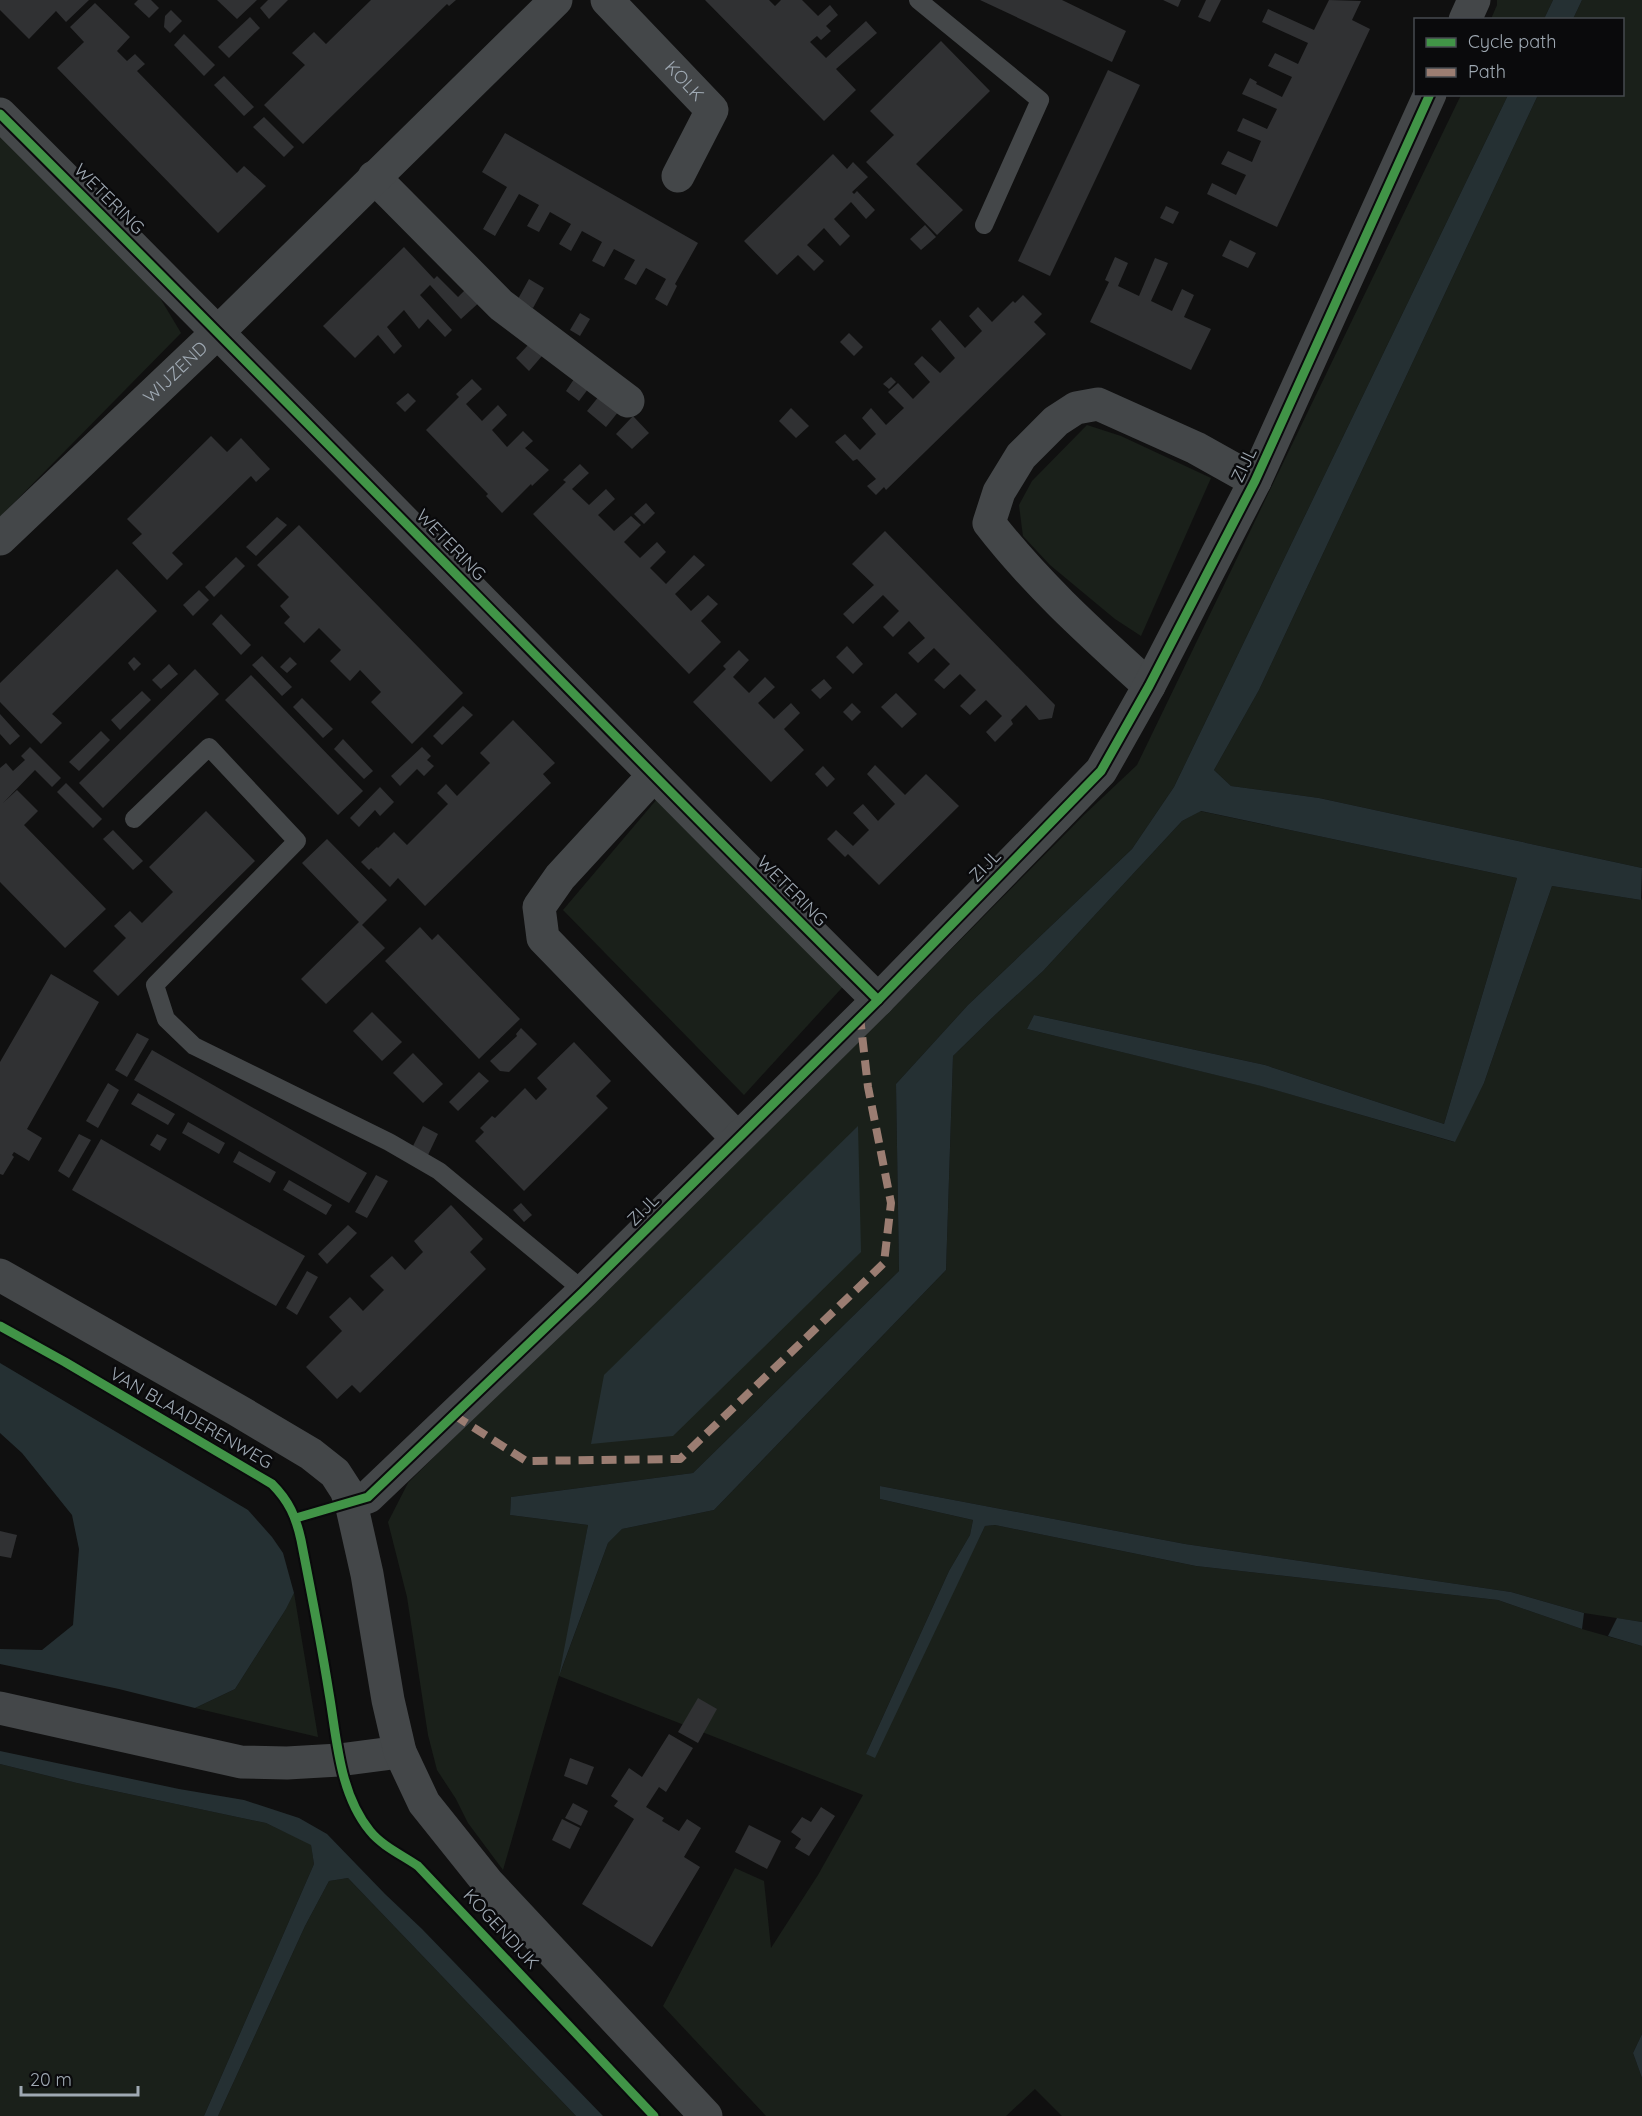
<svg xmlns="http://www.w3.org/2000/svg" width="1642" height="2116" font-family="Quicksand,sans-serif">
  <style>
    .green { fill: #1a201a }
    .water { fill: #253033 }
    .building { fill: #303133 }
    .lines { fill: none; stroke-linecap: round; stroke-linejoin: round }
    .service { stroke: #444749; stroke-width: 18 }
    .minor { stroke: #444749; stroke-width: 33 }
    .tertiary { stroke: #444749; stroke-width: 33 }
    .quiet { stroke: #9b7d72; stroke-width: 8; stroke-dasharray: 15 8; stroke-linecap: butt }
    .cycleway-casing { stroke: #0a0a0c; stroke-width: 13 }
    .cycleway { stroke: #419447; stroke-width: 9 }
    .labels { text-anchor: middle; stroke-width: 5; stroke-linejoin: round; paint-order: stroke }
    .street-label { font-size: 18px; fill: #9fa9b3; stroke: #0a0a0c }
  </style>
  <rect width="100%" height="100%" fill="#101010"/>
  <g class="green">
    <polygon points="1497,0 1553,0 1544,19 1491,19 1497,5"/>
    <polygon points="1582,0 1642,0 1642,868 1319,798 1231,786 1214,770 1259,690 1538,95 1622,94 1622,20 1573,19"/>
    <polygon points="1461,95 1508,95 1174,787 1132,849 968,1005 896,1084 899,1271 693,1473 511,1497 510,1515 588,1525 561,1671 608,1543 622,1529 714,1510 946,1270 953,1056 996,1014 1043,971 1182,821 1200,811 1517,878 1444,1124 1265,1065 1034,1015 1027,1029 1262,1086 1454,1142 1484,1083 1552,886 1641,900 1642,898 1642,1622 1584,1613 1511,1592 1185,1544 880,1486 880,1499 973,1520 970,1535 949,1571 866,1754 941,1616 985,1526 995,1525 1196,1566 1498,1600 1582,1629 1642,1646 1642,2034 1633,2053 1642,2078 1642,2116 1062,2116 1035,2089 1006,2116 766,2116 663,2006 735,1868 764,1881 771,1948 818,1875 863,1795 559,1676 503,1870 468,1823 456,1799 437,1770 428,1735 407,1597 388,1522 408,1483 589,1302 886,1015 1084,815 1137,765"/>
    <polygon points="0,129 145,273 181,333 0,517"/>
    <polygon points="1087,425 1121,436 1211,478 1141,636 1115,619 1050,565 1023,536 1019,505 1032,481"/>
    <polygon points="657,799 850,979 744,1095 563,910"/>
    <polygon points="294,1593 318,1737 195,1708 235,1689 286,1609"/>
    <polygon points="0,1764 77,1783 266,1823 311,1844 314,1864 204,2116 0,2116"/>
    <polygon points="348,1878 576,2116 218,2116 305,1926 329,1881"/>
  </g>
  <g class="water">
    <polygon points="1553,0 1582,0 1573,19 1544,19"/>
    <polygon points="1508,95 1538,95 1259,690 1214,770 1231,786 1319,798 1642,868 1641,900 1552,886 1484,1083 1455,1142 1261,1086 1027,1029 1034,1015 1265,1065 1444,1124 1517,878 1201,811 1182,821 1043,971 996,1014 953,1056 946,1270 714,1510 622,1529 608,1543 559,1676 588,1525 510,1515 511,1497 693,1473 899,1271 896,1084 968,1005 1132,849 1174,787"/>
    <polygon points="858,1126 861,1252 673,1436 591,1444 604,1375"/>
    <polygon points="0,1363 248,1510 272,1537 283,1553 294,1593 286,1609 235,1689 195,1708 119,1689 0,1664 0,1649 42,1650 73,1625 79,1549 72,1515 22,1453 0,1433"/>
    <polygon points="880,1486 1185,1544 1511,1592 1584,1613 1582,1629 1498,1600 1196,1566 995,1525 985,1526 875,1758 866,1754 949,1571 970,1535 973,1520 880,1499"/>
    <polygon points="1617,1618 1642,1622 1642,1646 1608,1636"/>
    <polygon points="0,1751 179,1789 244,1800 299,1818 327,1834 385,1894 422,1929 603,2116 576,2116 348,1878 329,1881 305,1926 218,2116 204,2116 314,1864 311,1845 266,1823 77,1783 0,1764"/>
    <polygon points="1642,2034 1642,2078 1633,2053"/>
  </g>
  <g class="building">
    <polygon points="0,0 89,0 66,22 56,11 29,39 0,10"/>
    <polygon points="138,0 151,0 159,8 149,18 134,4"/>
    <polygon points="217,0 257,0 237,19"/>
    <polygon points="268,0 288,0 269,19 260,8"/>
    <polygon points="371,0 456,0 449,6 447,4 303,144 264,105 305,65 292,53 314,32 326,44"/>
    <polygon points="705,0 769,0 775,6 781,0 802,0 818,16 830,5 838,15 826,26 831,31 821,40 817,36 810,42 826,58 866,21 877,33 836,69 856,90 824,121"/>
    <polygon points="980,0 1062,0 1126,31 1112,62"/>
    <polygon points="1163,0 1181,0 1178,7"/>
    <polygon points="1206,0 1221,0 1210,22 1198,17"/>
    <polygon points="1329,0 1361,1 1352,20 1370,29 1277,227 1207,194 1212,183 1236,195 1246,175 1221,164 1228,151 1252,162 1261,141 1237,131 1243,118 1267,129 1277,109 1242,94 1250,78 1257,82 1256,84 1282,97 1292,77 1268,66 1275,53 1298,64 1308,43 1262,22 1268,9 1314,30"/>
    <polygon points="95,3 130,37 117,51 127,61 135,54 145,64 137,71 177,112 237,173 244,166 266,186 218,233 57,68 84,42 70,27"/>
    <polygon points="171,10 182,21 170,33 164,27 165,16"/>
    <polygon points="250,17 260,28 229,58 218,47"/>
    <polygon points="184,34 215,65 204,76 174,45"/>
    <polygon points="941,41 990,91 916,164 963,210 937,235 866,162 894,135 870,111"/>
    <polygon points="1108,70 1140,85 1050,276 1018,261"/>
    <polygon points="224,76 254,107 244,116 214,85"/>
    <polygon points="264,117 294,147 284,157 253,127"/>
    <polygon points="505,133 698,243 675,284 677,286 667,306 655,299 666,279 646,268 636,285 624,279 635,260 614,249 604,267 592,261 602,242 582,231 571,251 559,244 571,224 550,212 539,232 527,226 539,205 519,194 495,236 483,229 507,187 482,172"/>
    <polygon points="833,154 847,169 853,162 868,177 852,192 854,194 857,191 875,210 866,219 851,202 834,219 850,236 840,246 824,228 807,245 824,261 814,271 798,255 777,275 744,241"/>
    <polygon points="1166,206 1179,212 1173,224 1160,218"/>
    <polygon points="925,225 936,237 921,250 910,239"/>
    <polygon points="1230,240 1256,253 1248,268 1222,256"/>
    <polygon points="404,247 434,279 437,276 458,297 470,285 483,299 461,319 430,285 420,295 452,330 445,337 428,319 419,329 404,310 387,327 402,346 394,354 378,335 355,358 323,326"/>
    <polygon points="1115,257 1128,263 1118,286 1139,296 1155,258 1168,263 1151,301 1172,311 1182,289 1194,295 1184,317 1211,329 1191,370 1090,322 1109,282 1105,280"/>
    <polygon points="529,279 544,288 533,308 518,299"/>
    <polygon points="1023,295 1042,314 1034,322 1046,334 886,490 884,487 876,495 867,486 876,479 857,459 853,461 835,442 845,434 860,450 876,434 862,418 871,408 886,425 904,408 888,392 898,383 913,399 930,382 914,364 922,356 940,373 955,358 931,329 940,320 965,348 982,331 969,316 978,307 992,322 1013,301 1015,303"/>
    <polygon points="580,313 590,319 580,336 570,330"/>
    <polygon points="849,333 863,347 854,356 840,342"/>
    <polygon points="529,344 542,356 529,371 516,358"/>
    <polygon points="891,377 896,382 889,389 883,384"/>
    <polygon points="472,379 482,389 466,404 482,421 498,405 507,415 492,430 507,447 523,431 533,441 525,448 549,470 532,486 531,484 502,513 486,496 488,494 426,430 459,397 456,394"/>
    <polygon points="574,379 588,389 579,401 566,391"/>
    <polygon points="604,390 623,406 606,427 587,411"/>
    <polygon points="408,393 416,401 405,412 396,403"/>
    <polygon points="791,408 809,426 796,438 779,421"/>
    <polygon points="633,416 649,433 632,449 616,434"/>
    <polygon points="211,436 227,452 241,438 270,469 256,482 251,476 172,553 183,564 167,580 132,543 142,534 127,519"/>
    <polygon points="580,464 589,473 572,489 589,505 606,489 615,499 598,515 614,531 631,516 641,525 624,542 640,558 657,542 666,552 650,568 666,584 694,555 705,565 675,594 691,611 708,595 718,604 701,621 721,642 689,674 533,514 566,482 563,480"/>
    <polygon points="646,503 655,513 644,524 634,514"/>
    <polygon points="277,517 287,525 256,556 246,547"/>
    <polygon points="299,525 463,693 412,744 371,702 381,692 360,670 350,681 330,661 341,650 319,628 304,643 284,623 290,617 280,606 289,597 257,565"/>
    <polygon points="885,531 1055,705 1052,718 1039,720 1026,705 1011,720 1013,724 995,742 986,732 1002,716 986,700 970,715 960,706 976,690 960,674 944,689 934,680 950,664 934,648 918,663 908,653 925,638 909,621 893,637 883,627 899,611 883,595 853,624 843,614 874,585 852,564"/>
    <polygon points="236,557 245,566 214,597 205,587"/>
    <polygon points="117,569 157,611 52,714 62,723 41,744 0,702 0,683"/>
    <polygon points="199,590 209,600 193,616 183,605"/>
    <polygon points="221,614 251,645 241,655 212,624"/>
    <polygon points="847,646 863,664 853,674 836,657"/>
    <polygon points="739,650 749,660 733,677 749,693 765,677 775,687 758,703 774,719 791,703 800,713 784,729 804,750 771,782 693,702 726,669 723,666"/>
    <polygon points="262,656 292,687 282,696 252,665"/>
    <polygon points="134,657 141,664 134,671 128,663"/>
    <polygon points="290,657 297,664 287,673 280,667"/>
    <polygon points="169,664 178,674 161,689 152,680"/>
    <polygon points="195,669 219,694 103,808 79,783"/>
    <polygon points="251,675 363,791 338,815 225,700"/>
    <polygon points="824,679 832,688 820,699 811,690"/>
    <polygon points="142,691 151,700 120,730 111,720"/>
    <polygon points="896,693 917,714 902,728 881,707"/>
    <polygon points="302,698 333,729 323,738 293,707"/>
    <polygon points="852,703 861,712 852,721 843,712"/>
    <polygon points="463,706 473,715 442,745 433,736"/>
    <polygon points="0,714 20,736 10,745 0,734"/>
    <polygon points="513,720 555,763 543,774 551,783 425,906 398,878 390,887 371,868 369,870 361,862 377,847 378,848 394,832 407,845 448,804 437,793 446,784 457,796 490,763 480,753"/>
    <polygon points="101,731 110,740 79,771 69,762"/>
    <polygon points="343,739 373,771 364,779 334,749"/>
    <polygon points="30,747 61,778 52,787 35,770 3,803 17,790 38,811 24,825 106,909 65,948 0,882 0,768 6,763 13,771 25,760 21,756"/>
    <polygon points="422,747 431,756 427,760 434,766 424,776 417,769 400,786 391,776"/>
    <polygon points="875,765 905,795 926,774 959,806 879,885 848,854 845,857 827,839 836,830 853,846 869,830 853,813 863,804 878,821 895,804 867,774"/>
    <polygon points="823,766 835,779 827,787 815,774"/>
    <polygon points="66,783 102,819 93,828 57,792"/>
    <polygon points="380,787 394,802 380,816 375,810 359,827 350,818"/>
    <polygon points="206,811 255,861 118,996 93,971 126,938 114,926 130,911 142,923 173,892 149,867"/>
    <polygon points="113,830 143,861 133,870 103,839"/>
    <polygon points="327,839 387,900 362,925 385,948 326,1004 301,979 359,922 302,863"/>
    <polygon points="420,927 432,940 438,934 520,1019 479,1059 385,961"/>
    <polygon points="51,974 99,1002 27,1129 42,1138 29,1161 14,1152 12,1155 14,1157 3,1175 0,1174 0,1062"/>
    <polygon points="372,1012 402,1042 382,1061 353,1031"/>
    <polygon points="521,1028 537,1044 509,1072 500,1071 490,1061 517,1036 516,1034"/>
    <polygon points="137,1033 149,1039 127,1077 115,1070"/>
    <polygon points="574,1042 611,1081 596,1096 608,1108 524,1191 475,1141 484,1132 480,1128 492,1116 495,1118 525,1088 536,1100 547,1089 537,1078"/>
    <polygon points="152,1050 367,1173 349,1203 134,1080"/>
    <polygon points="413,1053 443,1084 423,1103 393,1073"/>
    <polygon points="479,1072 489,1081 458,1111 449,1102"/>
    <polygon points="108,1083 119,1090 98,1128 86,1121"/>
    <polygon points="138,1093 175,1114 168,1125 131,1104"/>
    <polygon points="188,1122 225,1143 219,1154 182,1133"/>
    <polygon points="423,1126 438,1134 428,1155 412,1148"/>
    <polygon points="79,1134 91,1140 69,1178 58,1171"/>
    <polygon points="157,1134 167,1139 160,1151 150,1145"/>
    <polygon points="101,1139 305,1256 276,1306 72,1190"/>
    <polygon points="239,1151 276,1172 270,1183 233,1162"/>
    <polygon points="376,1175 388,1181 367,1218 355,1212"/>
    <polygon points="289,1180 332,1205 326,1215 283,1190"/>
    <polygon points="521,1203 532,1215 524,1222 513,1210"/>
    <polygon points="451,1205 483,1239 470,1252 486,1269 360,1393 352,1385 337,1399 306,1367 342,1331 329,1317 350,1297 363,1311 384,1290 370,1276 392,1256 405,1270 423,1252 414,1241"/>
    <polygon points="348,1225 357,1233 327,1264 318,1254"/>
    <polygon points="307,1271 318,1277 297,1315 286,1308"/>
    <polygon points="0,1531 17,1535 11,1558 0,1556"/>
    <polygon points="698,1698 717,1709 698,1743 678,1732"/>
    <polygon points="669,1734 693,1748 666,1792 659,1787 646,1807 664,1818 662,1821 679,1831 687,1819 701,1828 684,1857 700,1867 652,1947 582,1904 634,1819 614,1806 618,1801 611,1796 629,1768 642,1777"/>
    <polygon points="570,1758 594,1767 587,1785 564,1776"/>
    <polygon points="573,1803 588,1811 581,1826 565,1818"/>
    <polygon points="821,1807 835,1816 809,1856 795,1848 801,1839 791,1832 802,1817 811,1822"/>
    <polygon points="562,1819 580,1828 570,1849 552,1840"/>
    <polygon points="749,1825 781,1841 767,1869 735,1852"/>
  </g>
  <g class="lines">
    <g class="service">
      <polyline points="918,0 1040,100 984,225"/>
      <polyline points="134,819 209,747 297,841 155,985 166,1019 194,1046 389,1142 439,1171 584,1291"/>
    </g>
    <g class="minor">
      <path id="s1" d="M607,0L712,110L678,176"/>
      <polyline points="1465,20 1474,0"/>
      <path d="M0,114C295,407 583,707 878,1000"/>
      <polyline points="374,177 501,305 628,401"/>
      <path id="s2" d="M0,539L219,331L556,0"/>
      <path d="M1149,686C1092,634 1036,584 989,523L999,492L1021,456L1056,421L1076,408L1098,404L1196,448L1255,481"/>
      <polyline points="653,776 560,877 539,907 543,938 737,1138"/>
      <polyline points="351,1503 368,1497 584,1291 878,1000 1101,771 1149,686 1255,481 1430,94"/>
      <polyline points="0,1708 241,1762 287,1763 339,1760 400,1752"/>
    </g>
    <polyline class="tertiary" points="0,1275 237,1410 311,1454 335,1473 346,1490 351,1503 367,1574 388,1700 400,1752 424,1803 488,1883 706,2116"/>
    <polyline class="quiet" points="454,1415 526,1461 680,1459 884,1263 891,1203 868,1087 860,1017"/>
    <defs>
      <g id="cycleway">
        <path d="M0,114C295,407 583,707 878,1000"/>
        <path d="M0,1326L65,1362L272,1484C289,1501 296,1517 301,1540C311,1591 321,1642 329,1693C337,1739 339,1793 370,1831C382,1846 402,1855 418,1866L654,2116"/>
        <polyline points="296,1518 368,1497 584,1291 878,1000 1101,771 1149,686 1255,481 1430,94"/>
      </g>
    </defs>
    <use href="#cycleway" class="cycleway-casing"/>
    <use href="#cycleway" class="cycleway"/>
  </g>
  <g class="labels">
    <g class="street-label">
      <text dy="6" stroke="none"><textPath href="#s1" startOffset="112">KOLK</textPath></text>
      <text transform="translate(109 199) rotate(45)" y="6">WETERING</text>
      <text dy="6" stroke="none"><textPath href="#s2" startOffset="242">WIJZEND</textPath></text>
      <text transform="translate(1244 465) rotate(-65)" y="6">ZIJL</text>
      <text transform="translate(451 545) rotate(46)" y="6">WETERING</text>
      <text transform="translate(985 866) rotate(-46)" y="6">ZIJL</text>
      <text transform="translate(792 891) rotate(45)" y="6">WETERING</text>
      <text transform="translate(643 1210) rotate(-45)" y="6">ZIJL</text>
      <text transform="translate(191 1418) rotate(30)" y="6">VAN BLAADERENWEG</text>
      <text transform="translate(501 1929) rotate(47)" y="6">KOGENDIJK</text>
    </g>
  </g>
  <rect x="1414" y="18" width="210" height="78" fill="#0a0a0c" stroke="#464a4f" stroke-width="1.5"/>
  <rect x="1426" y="38" width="30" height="9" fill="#419447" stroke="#464a4f" stroke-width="1.5"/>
  <text x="1468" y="48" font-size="18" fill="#9fa9b3">Cycle path</text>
  <rect x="1426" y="68" width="30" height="9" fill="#9b7d72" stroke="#464a4f" stroke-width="1.5"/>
  <text x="1468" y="78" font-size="18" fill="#9fa9b3">Path</text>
  <path d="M21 2086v9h117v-9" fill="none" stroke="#9fa9b3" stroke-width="3"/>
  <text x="30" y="2086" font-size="18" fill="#9fa9b3" stroke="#0a0a0c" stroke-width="4.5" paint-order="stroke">20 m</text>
</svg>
